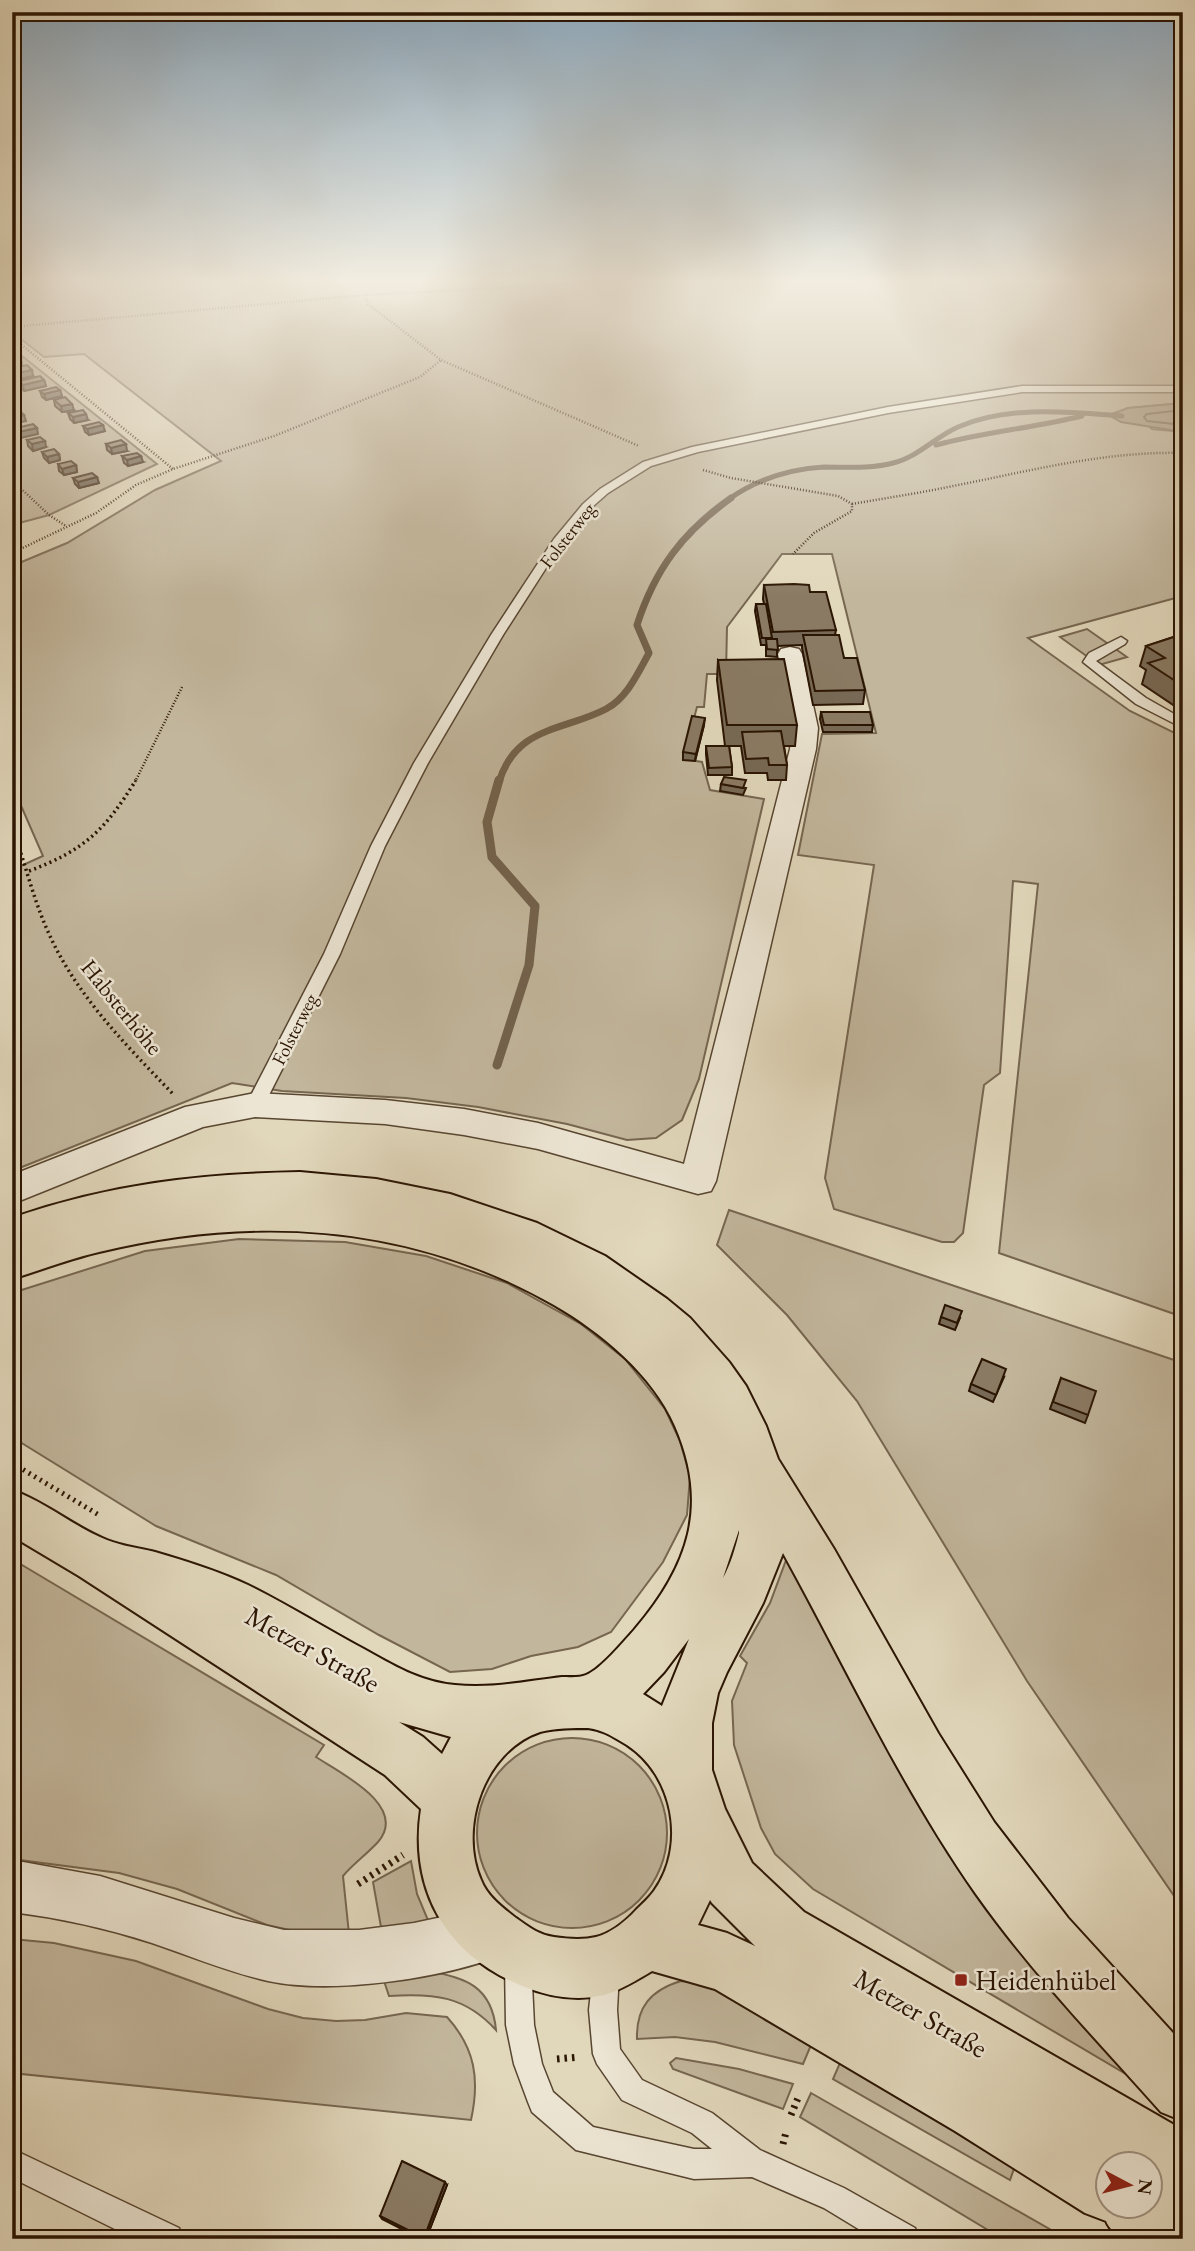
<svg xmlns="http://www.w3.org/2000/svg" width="1195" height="2251" font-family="'EB Garamond',serif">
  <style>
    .green { fill: #c2b69c; stroke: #766650; stroke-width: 2 }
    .water { fill: #a3957c; stroke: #73624c; stroke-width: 2 }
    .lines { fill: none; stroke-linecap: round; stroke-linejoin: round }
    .shore { stroke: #675540; stroke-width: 2 }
    .stream-far2 { stroke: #73624c; stroke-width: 5 }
    .stream-far1 { stroke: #73624c; stroke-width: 7 }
    .stream { stroke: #73624c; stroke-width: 9 }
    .lane-casing { stroke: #584631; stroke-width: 3 }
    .street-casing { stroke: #584631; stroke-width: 3 }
    .primary-casing { stroke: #2b1503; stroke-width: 4 }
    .path-far3 { stroke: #2b1503; stroke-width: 2.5; stroke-dasharray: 1 2; stroke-linecap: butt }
    .path-far2 { stroke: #2b1503; stroke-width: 3.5; stroke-dasharray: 2 3.5; stroke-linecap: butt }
    .path-far1 { stroke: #2b1503; stroke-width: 5; stroke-dasharray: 2 4.5; stroke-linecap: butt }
    .path { stroke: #2b1503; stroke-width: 7; stroke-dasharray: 2.5 5; stroke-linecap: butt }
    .lane { fill: #ece5d3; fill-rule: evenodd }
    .street { fill: #ece5d3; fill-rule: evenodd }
    .primary { fill: #e1d7bb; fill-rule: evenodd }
    .wall { fill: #776955; stroke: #2b1503; stroke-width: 2 }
    .shaded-wall { fill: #615545; stroke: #2b1503; stroke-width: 2 }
    .building { fill: #8a7a63; stroke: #2b1503; stroke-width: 2 }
    .poi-dot { fill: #8f2418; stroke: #ece5d3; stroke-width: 2.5 }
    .labels { text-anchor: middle; stroke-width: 5; stroke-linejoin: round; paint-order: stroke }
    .far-street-label { font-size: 19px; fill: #2b1503; stroke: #ece5d3 }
    .street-label { font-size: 23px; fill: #2b1503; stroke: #ece5d3 }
    .near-street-label { font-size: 28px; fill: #2b1503; stroke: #ece5d3 }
    .near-poi-label { font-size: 28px; fill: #2b1503; stroke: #ece5d3; text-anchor: start }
  </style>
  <rect width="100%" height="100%" fill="#e1d7bb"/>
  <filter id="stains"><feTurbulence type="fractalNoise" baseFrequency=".00286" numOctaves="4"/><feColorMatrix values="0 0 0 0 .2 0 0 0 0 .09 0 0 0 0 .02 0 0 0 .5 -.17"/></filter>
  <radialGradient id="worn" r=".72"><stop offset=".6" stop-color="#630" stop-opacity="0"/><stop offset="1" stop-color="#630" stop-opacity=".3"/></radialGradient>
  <g class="green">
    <polygon points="12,281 1183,281 1183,403 1128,408 1152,429 1183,432 1183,596 1028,638 1130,711 1183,737 1183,1317 999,1253 1038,884 1013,881 1000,1073 984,1085 963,1233 954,1242 942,1242 834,1209 825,1178 874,865 798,855 822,734 876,733 832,554 782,554 727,627 726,674 707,674 704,707 697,707 683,759 702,762 710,790 764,799 699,1079 682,1120 656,1138 627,1140 567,1124 478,1107 406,1098 282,1091 232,1083 12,1171 12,870 43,856 12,785 12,566 67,543 155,490 221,461 84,354 44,357 12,332"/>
    <polygon points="12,348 157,464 49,515 12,525"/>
    <polygon points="1087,629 1127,657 1099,665 1060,637"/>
    <polygon points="729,1210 1183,1363 1183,1909 1027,1681 857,1401 787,1315 717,1245"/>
    <polygon points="239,1239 345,1242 426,1256 507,1283 581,1324 625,1359 665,1409 680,1441 690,1476 687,1515 663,1562 611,1632 578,1647 531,1656 492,1669 450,1672 379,1635 276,1575 156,1526 12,1437 12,1293 145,1251"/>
    <polygon points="788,1555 1163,2096 813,1889 775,1854 761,1828 734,1745 732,1701 747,1663 740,1656 770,1603"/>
    <path d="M12,1559L324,1745L316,1757C340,1773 409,1806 378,1842C367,1854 353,1864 343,1876L349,1934L303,1933L267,1925L177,1889L119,1873L12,1859Z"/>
    <circle cx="572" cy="1833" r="95"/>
    <polygon points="411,1861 417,1894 430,1925 381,1927 373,1882"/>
    <path d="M12,1939L54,1943L136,1961L268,2009L303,2018L336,2021L365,2020L406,2013L447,2017C475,2048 480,2079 471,2120L12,2073Z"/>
    <path d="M427,1971C466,1977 492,1987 496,2030C465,1996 434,1993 389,1996L382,1975Z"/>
    <path d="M681,1981L714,1985L814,2038L803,2064L715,2042L675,2037L637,2039C636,2007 651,1990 681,1981Z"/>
    <polygon points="843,2056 1017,2160 1010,2180 833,2079"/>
    <polygon points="676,2058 739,2069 793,2084 783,2109 673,2069 670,2063"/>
    <polygon points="811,2093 1067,2239 1003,2239 800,2117"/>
  </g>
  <polygon class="water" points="1183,403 1183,432 1121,422 1109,415 1128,408"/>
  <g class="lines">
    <polyline class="shore" points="1183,410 1147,414 1144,417 1147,421 1183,425"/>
    <g class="stream-far2">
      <path d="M936,445C984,432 1033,428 1082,416"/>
      <path d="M729,499C756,480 790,469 824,467C847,467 870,469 893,463C918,457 935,437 958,427C1008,405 1069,412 1122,416"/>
    </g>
    <path class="stream-far1" d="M499,782C516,726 564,731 606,709C627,698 638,673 649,653L637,625C655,569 683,532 731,498"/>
    <polyline class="stream" points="497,1065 529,965 535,906 492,857 487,822 499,780"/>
    <defs>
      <g id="lane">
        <polygon points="1022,386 1183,386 1183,392 1022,392 888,413 698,452 651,466 608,493 591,508 562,543 503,635 428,763 385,846 340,954 264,1105 261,1109 249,1109 246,1105 324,954 371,846 414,763 491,635 554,539 583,504 600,489 643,462 692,447 888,407"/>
        <polygon points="1121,637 1127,641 1125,644 1096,661 1146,698 1183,719 1183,728 1136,704 1083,662 1089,653"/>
        <polygon points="518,1950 527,1954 531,1963 534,2025 542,2064 553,2092 593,2127 694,2149 712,2149 692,2133 622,2100 597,2064 593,2054 589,2010 593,1973 596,1963 606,1960 616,1963 619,1973 617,2010 620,2049 642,2080 712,2113 760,2150 844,2188 915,2228 919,2239 875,2239 824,2208 752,2177 694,2179 576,2150 532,2112 528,2102 514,2064 506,2025 505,1963 509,1954"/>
        <polygon points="12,2149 179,2228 183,2239 135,2239 12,2178"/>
      </g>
      <g id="street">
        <polygon points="790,647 799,649 802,654 818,728 816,749 716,1181 711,1191 698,1194 538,1149 464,1135 385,1124 255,1117 203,1127 12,1204 12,1175 185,1107 255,1093 385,1100 464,1109 538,1123 684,1164 790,749 792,728 778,654 781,649"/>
        <path d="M12,1860L100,1876L234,1918L284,1930H359L414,1923L489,1907L508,1915L516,1934L508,1953C446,1978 334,1995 268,1981C228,1972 190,1956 152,1943C106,1928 60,1918 12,1912Z"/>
      </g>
      <path id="primary" d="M300,1172L376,1179L450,1194L537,1223L605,1256L667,1299L690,1318L729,1362L746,1386L766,1426L778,1459L834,1549L938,1733L994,1822L1068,1918L1183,2044V2121L1161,2112C1098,2041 1031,1972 976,1894C901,1787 846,1667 783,1553L763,1603L727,1672L718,1693L712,1723V1770L725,1809L752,1863L804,1912L1183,2130V2198L1174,2194L1183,2200V2239C1159,2239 1117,2248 1106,2221L1085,2213L955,2131L715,1989L652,1971C637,1980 621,1990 604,1995C575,2002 546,1996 520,1985C445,1954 409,1889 421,1809L385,1775L79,1576L12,1536V1490C46,1502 74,1527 107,1540C122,1546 139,1548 155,1552C186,1561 218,1571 248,1585C288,1605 325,1628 364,1649C393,1665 420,1682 455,1685C491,1689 526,1681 562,1677C569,1677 580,1678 586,1675C601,1669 623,1642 634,1630C688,1567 710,1506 675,1426C653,1375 601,1332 554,1305C412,1224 256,1214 99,1252C69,1259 41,1270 12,1279V1218C109,1184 198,1174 300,1172ZM739,1530V1533C735,1549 731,1563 723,1578ZM689,1639L662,1706L643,1694L664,1672ZM399,1722L451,1737L442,1754L423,1737ZM588,1728C604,1730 613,1737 627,1745C673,1775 687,1845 654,1891C649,1898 642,1904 636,1910C626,1921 611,1933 596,1937C584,1940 567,1939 554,1937C539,1935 529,1927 516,1918C503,1908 487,1896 481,1880C458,1828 484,1751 540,1732C555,1728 573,1728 588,1728ZM710,1900L712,1903L755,1946L727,1933L698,1925ZM1108,2164H1150V2206H1108Z"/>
    </defs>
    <use href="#lane" class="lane-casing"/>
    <use href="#street" class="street-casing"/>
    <use href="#primary" class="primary-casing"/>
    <g class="path-far3">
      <polyline points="365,295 368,304 441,360 639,446"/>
      <polyline points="12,327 365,295 635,281"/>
      <polyline points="12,337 173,469"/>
      <polyline points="703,470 731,478 838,496 852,504 852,511 814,533 793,554"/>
      <polyline points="12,480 49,515 66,526"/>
      <path d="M852,504C886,498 920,493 953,486C1030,471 1104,451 1183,453"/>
      <polyline points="12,553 96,513 136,485 173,469 274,436 420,377 441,360"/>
      <polyline points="135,782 182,687"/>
    </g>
    <g class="path-far2">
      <path d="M12,827C25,862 33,899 49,934C77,996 126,1045 173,1094"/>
      <path d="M29,871C85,850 105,830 136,780"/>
    </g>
    <polyline class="path-far1" points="12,1463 99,1515"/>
    <g class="path">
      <polyline points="358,1884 403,1855"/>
      <polyline points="557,2059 579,2057"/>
      <polyline points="791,2115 798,2098"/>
      <polyline points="783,2144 786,2132"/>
    </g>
    <use href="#lane" class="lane"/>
    <use href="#street" class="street"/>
    <use href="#primary" class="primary"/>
  </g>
  <g class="wall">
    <polygon points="13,368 33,376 20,379 15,374"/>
    <polygon points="44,380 46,386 24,391 20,387 19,381"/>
    <polygon points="60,390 62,396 46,400 42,397 40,391"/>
    <polygon points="54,400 74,410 62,412 55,406"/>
    <polygon points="68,413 88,420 74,423 70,419"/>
    <polygon points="83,426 105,431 89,435 85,432"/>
    <polygon points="27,440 46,447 33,451 28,446"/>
    <polygon points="106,444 127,451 112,454 107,450"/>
    <polygon points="42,452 59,454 60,460 49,463 44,458"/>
    <polygon points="122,456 143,462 128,466 124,463"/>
    <polygon points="58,464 76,465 77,472 64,475 59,471"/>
    <polygon points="73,478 99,483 79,488 75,484"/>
    <polygon points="764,585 810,592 836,630 835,635 844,658 865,690 863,704 813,705 802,648 802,645 777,646 777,657 766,656 766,645 761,645 755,611 756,604 764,604 763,599"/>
    <polygon points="1183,634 1183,717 1180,716 1182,711 1142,684 1146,670 1140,666 1146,646"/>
    <polygon points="718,660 797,725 795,746 784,746 787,765 786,780 768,780 767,773 745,773 741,746 729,746 732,767 732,775 708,775 706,754 706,746 725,746 717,680"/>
    <polygon points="821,712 873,725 872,732 823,732 820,719"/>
    <polygon points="704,725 695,761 683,760 683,752"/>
    <polygon points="721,784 746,788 743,795 720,791"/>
    <polygon points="941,1317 960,1318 955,1330 939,1324"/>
    <polygon points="1004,1377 993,1402 969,1391 971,1384"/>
    <polygon points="1061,1378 1088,1415 1085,1423 1050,1409"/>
    <polygon points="447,2185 426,2239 421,2239 382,2219 380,2216"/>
  </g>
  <g class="shaded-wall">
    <polygon points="21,358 22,364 12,366 12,360"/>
    <polygon points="32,370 33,376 20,379 18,373"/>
    <polygon points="44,380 46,386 24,391 23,385"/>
    <polygon points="60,390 62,396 46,400 44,394"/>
    <polygon points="72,404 74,410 62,412 61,406"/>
    <polygon points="86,414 88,420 74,423 73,417"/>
    <polygon points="24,415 26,421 12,424 12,418"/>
    <polygon points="103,425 105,431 89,435 87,429"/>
    <polygon points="37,428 38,434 16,439 14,433"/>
    <polygon points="45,441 46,447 33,451 32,444"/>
    <polygon points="126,444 127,451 112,454 111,448"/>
    <polygon points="59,454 60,460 49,463 47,457"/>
    <polygon points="141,456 143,462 128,466 127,460"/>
    <polygon points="76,465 77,472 64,475 62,469"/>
    <polygon points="97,477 99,483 79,488 78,482"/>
    <polygon points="705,718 704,725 695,761 696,754"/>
    <polygon points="445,2182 447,2185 426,2239 424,2239"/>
  </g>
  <g class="building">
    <polygon points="16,355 21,358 12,360 12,356"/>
    <polygon points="27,365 32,370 18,373 13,368"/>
    <polygon points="40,376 44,380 23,385 19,381"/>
    <polygon points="56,387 60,390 44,394 40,391"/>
    <polygon points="65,397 72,404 61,406 54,400"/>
    <polygon points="83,410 86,414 73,417 68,413"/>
    <polygon points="21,412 24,415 12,418 12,414"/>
    <polygon points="99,422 103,425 87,429 83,426"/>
    <polygon points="33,424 37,428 14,433 12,431 12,429"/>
    <polygon points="40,437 45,441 32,444 27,440"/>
    <polygon points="121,440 126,444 111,448 106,444"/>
    <polygon points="54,449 59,454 47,457 42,452"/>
    <polygon points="137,453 141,456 127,460 122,456"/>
    <polygon points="71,461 76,465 62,469 58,464"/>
    <polygon points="92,473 97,477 78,482 73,478"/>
    <polygon points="794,584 809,585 810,592 826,592 836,630 773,632 764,585"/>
    <polygon points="756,604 766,604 772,638 762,638"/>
    <polygon points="1183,634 1183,686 1148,663 1165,658 1146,646"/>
    <polygon points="803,635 839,635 844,658 857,658 865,690 815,691"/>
    <polygon points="766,639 777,639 778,650 767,649"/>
    <polygon points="784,659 797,725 727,725 718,660"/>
    <polygon points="821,712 870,712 873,725 824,725"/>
    <polygon points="692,716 705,718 696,754 683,752"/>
    <polygon points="781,731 787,765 769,765 768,758 746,759 742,732"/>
    <polygon points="706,746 729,746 732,767 709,768"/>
    <polygon points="724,777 746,780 743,788 721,784"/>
    <polygon points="945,1305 962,1311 957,1323 941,1317"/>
    <polygon points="982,1359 1006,1369 996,1395 971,1384"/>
    <polygon points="1061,1378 1096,1391 1088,1415 1053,1402"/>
    <polygon points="402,2161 445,2182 424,2238 380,2216"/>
  </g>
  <linearGradient id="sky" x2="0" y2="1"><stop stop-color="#8ca8bd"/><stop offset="0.47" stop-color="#f2ede0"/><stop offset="1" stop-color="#f2ede0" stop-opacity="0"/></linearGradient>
  <rect width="1195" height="597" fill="url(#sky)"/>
  <rect class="poi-dot" x="954" y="1973" width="14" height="14" rx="3.5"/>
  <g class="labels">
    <g class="far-street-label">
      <text transform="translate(567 535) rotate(-52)" y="7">Folsterweg</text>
      <text transform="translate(294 1029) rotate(-63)" y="7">Folsterweg</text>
    </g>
    <g class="street-label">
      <text transform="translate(122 1007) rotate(51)" y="8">Habsterhöhe</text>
    </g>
    <g class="near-street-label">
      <text transform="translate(313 1649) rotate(29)" y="10">Metzer Straße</text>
      <text transform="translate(921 2013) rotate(30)" y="10">Metzer Straße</text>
    </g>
    <g class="near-poi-label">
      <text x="975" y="1990">Heidenhübel</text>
    </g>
  </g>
  <rect width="1195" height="2251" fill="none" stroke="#e1d7bb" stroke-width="42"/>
  <rect x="14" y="14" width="1167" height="2223" fill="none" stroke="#2b1503" stroke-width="3.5"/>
  <rect x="21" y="21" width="1153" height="2209" fill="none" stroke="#2b1503" stroke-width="2"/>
  <g transform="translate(1129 2185) rotate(97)"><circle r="33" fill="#ece5d3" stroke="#9f9280" stroke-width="2"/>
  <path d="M0-5L12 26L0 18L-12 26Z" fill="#8f2418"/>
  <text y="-10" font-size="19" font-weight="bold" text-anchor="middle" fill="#2b1503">N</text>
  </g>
  <rect width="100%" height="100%" filter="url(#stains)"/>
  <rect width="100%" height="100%" fill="url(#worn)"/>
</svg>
